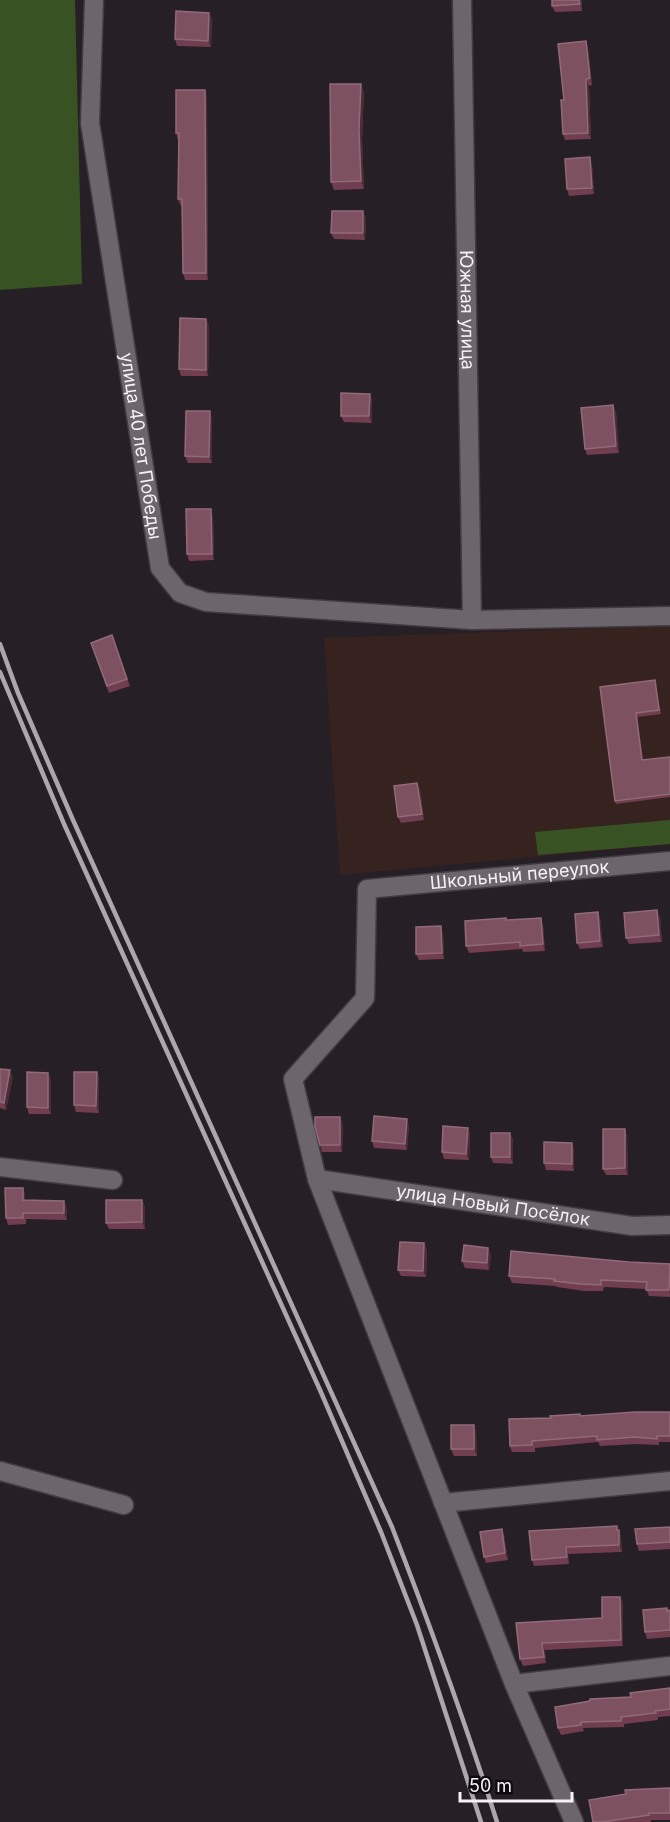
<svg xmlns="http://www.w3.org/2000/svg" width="670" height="1822" font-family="Inter,sans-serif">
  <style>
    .education { fill: #362320 }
    .forest { fill: #395223 }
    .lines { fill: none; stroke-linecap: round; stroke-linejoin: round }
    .minor-casing { stroke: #423c41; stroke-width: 21 }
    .minor { stroke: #6d656c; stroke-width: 18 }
    .rail { stroke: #ada7ac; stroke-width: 4.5 }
    .wall { fill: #703e4f }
    .shaded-wall { fill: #4c2a37 }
    .building { fill: #7e5161; stroke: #916a78; stroke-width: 1.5 }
    .labels { text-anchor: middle; stroke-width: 4.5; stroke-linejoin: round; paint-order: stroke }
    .street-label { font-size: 18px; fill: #f5f0f4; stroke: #0d0a0d }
  </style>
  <rect width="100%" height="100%" fill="#261f25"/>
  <polygon class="education" points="670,626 670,844 340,875 324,638"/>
  <g class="forest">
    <polygon points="0,0 75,0 82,284 0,290"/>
    <polygon points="670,820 670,844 538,855 535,832"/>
  </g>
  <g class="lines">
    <defs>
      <g id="minor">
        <path id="s1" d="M94,0L90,123L160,568L180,593L206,602L472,620L670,616"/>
        <path id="s2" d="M462,0L472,620"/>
        <polyline points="0,1167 113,1180"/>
        <path id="s3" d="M317,1179L632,1226L670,1225"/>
        <polyline points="0,1471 124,1505"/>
        <polyline points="443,1503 670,1481"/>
        <polyline points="514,1684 670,1666"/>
        <path id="s4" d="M574,1822L514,1684L317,1179L293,1079L365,998L367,889L670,861"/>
      </g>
    </defs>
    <use href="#minor" class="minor-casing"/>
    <use href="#minor" class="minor"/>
    <g class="rail">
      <path d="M0,644L18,693L73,820L392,1527C430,1625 465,1722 497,1822"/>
      <polyline points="0,672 64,824 320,1390 381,1532 417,1625 481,1822"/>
    </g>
  </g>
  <g class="wall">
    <polygon points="552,0 582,0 582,11 555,12 552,6"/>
    <polygon points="212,19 211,47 177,46 175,39"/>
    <polygon points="586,41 588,48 592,85 589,86 591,139 565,140 563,134 564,100"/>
    <polygon points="364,92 362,138 364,189 334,190 331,182"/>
    <polygon points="207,97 208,280 185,280 183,273 182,206 181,206 178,199 178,140 176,133"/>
    <polygon points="592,164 594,194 569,196 567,189"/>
    <polygon points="366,218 365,240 334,239 331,233"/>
    <polygon points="206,319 209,326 208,376 181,376 179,369"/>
    <polygon points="370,394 372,400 372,423 344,422 341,416"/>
    <polygon points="613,405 616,412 619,453 587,455 585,449"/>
    <polygon points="212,418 212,463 188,463 185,456"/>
    <polygon points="213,516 214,560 189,561 187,554"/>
    <polygon points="112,635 130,686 109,693 91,643"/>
    <polygon points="655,680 661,714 637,717 643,760 670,757 670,797 616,804 615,801 600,687"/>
    <polygon points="417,783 420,789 424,820 401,823 398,817"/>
    <polygon points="660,917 662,942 629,944 626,938"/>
    <polygon points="506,918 507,920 543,924 545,951 523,952 522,949 469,953 466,946"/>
    <polygon points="600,918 603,947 580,949 577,943"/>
    <polygon points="443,933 444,959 419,960 416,954"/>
    <polygon points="0,1069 13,1077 6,1110 0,1108"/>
    <polygon points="97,1072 99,1079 99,1113 76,1112 74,1105"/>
    <polygon points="51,1079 51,1114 29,1114 27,1107"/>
    <polygon points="343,1124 342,1152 322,1152 320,1145"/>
    <polygon points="409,1125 407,1150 374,1148 372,1141"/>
    <polygon points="510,1133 513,1140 513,1164 493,1163 491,1157"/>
    <polygon points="470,1134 469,1160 444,1159 442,1152"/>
    <polygon points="627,1135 628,1175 606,1175 603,1169"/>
    <polygon points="574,1149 574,1171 546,1170 544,1163"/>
    <polygon points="23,1188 25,1194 25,1200 67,1208 67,1220 26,1219 26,1224 8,1225 6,1218"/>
    <polygon points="142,1200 145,1207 145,1229 109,1229 106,1223"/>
    <polygon points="424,1243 427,1250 426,1277 401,1276 398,1270"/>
    <polygon points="488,1248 491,1255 489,1270 465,1268 462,1261"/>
    <polygon points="629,1262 670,1264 670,1297 649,1296 646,1289 604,1287 603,1291 584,1291 557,1287 556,1286 512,1283 509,1276"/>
    <polygon points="670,1412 670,1442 659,1442 659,1445 637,1444 600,1446 598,1442 535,1448 535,1452 512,1452 510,1446 551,1418 580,1414 581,1416"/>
    <polygon points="474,1425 476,1432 477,1456 454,1456 451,1449"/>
    <polygon points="670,1527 670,1549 639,1551 637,1544"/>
    <polygon points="619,1530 621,1537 622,1552 568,1554 569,1564 534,1566 532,1560 529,1531"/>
    <polygon points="504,1535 508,1560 486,1563 484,1557"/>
    <polygon points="620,1597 623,1603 623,1646 545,1650 546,1663 523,1666 520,1659 516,1623 602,1618"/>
    <polygon points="667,1608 668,1611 670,1610 670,1637 647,1639 645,1632"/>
    <polygon points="670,1688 670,1716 658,1717 658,1720 624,1724 624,1727 583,1728 584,1731 561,1735 558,1728 631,1697"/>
    <polygon points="670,1788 670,1820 651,1820 651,1822 593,1822"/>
  </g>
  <g class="shaded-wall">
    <polygon points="579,0 582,0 582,11 580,4"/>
    <polygon points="209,13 212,19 211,47 208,41"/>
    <polygon points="586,41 588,48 592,85 590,78"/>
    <polygon points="586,79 589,86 591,139 588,133"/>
    <polygon points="361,84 364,92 362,138 364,189 361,181 359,130"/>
    <polygon points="205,90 207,97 208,280 206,273"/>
    <polygon points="590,157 592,164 594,194 592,188"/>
    <polygon points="363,211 366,218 365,240 363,233"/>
    <polygon points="206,319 209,326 208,376 206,370"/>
    <polygon points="370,394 372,400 372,423 369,416"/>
    <polygon points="613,405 616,412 619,453 616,446"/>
    <polygon points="210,411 212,418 212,463 209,457"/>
    <polygon points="211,509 213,516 214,560 212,554"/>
    <polygon points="636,713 637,717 644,764 642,760"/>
    <polygon points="417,783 420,789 424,820 422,814"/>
    <polygon points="657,910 660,917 662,942 659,935"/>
    <polygon points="598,912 600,918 603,947 600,941"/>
    <polygon points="541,918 543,924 545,951 543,944"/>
    <polygon points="441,926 443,933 444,959 442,953"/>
    <polygon points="10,1070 13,1077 6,1110 4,1103"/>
    <polygon points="97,1072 99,1079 99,1113 96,1106"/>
    <polygon points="48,1073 51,1079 51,1114 48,1108"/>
    <polygon points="340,1117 343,1124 342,1152 340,1145"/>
    <polygon points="407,1119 409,1125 407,1150 405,1144"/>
    <polygon points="468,1128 470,1134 469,1160 466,1154"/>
    <polygon points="625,1129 627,1135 628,1175 625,1168"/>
    <polygon points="510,1133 513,1140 513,1164 510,1157"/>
    <polygon points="572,1143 574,1149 574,1171 572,1164"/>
    <polygon points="23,1188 25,1194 25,1207 23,1200"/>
    <polygon points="142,1200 145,1207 145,1229 142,1222"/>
    <polygon points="64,1201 67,1208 67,1220 64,1213"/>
    <polygon points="424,1243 427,1250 426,1277 423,1271"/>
    <polygon points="488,1248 491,1255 489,1270 487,1263"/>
    <polygon points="670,1264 670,1294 669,1290"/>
    <polygon points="474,1425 476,1432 477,1456 474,1449"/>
    <polygon points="617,1526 621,1537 622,1552 619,1545"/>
    <polygon points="502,1529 504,1535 508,1560 505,1553"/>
    <polygon points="566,1547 568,1554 569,1564 567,1557"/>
    <polygon points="620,1597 623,1603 623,1646 621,1640"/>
    <polygon points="542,1643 545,1650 546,1663 544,1657"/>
  </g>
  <g class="building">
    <polygon points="552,0 579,0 580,4 552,6"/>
    <polygon points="176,11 209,13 208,41 175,39"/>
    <polygon points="586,41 590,78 586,79 588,133 563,134 561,100 564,100 558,44"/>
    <polygon points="330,84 361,84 359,130 361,181 331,182"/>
    <polygon points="176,90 205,90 206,273 183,273 182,199 178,199 179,133 176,133"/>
    <polygon points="590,157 592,188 567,189 565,159"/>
    <polygon points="332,211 363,211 363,233 331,233"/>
    <polygon points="180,318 206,319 206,370 179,369"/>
    <polygon points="341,393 370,394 369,416 341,416"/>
    <polygon points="613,405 616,446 585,449 581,408"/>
    <polygon points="186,411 210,411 209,457 185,456"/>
    <polygon points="186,509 211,509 212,554 187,554"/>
    <polygon points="112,635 127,679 107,686 91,643"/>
    <polygon points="655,680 659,710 636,713 642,760 670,757 670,794 615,801 600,687"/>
    <polygon points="417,783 422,814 398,817 394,786"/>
    <polygon points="657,910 659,935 626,938 624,913"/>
    <polygon points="598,912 600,941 577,943 575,914"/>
    <polygon points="506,918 506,920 541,918 543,944 520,946 520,942 466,946 465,921"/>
    <polygon points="441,926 442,953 416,954 416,927"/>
    <polygon points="0,1069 10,1070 4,1103 0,1102"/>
    <polygon points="27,1072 48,1073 48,1108 27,1107"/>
    <polygon points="74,1072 97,1072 96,1106 74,1105"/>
    <polygon points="374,1116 407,1119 405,1144 372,1141"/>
    <polygon points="315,1117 340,1117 340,1145 320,1145 315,1127"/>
    <polygon points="443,1126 468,1128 466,1154 442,1152"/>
    <polygon points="603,1129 625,1129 625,1168 603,1169"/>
    <rect x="491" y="1133" width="19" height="24"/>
    <polygon points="544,1142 572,1143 572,1164 544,1163"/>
    <polygon points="5,1188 23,1188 23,1200 64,1201 64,1213 23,1213 23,1218 6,1218"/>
    <polygon points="106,1200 142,1200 142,1222 106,1223"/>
    <polygon points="400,1242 424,1243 423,1271 398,1270"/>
    <polygon points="464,1245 488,1248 487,1263 462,1261"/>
    <polygon points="511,1251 629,1262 670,1264 669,1290 646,1290 647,1282 601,1280 601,1285 581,1284 554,1281 555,1279 509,1276"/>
    <polygon points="635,1412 670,1412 670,1436 657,1436 657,1439 635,1437 597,1440 597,1436 532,1441 532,1445 510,1446 509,1419 551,1418 550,1416 580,1414 580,1416"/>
    <rect x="451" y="1425" width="23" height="24"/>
    <polygon points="617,1526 617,1530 619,1530 619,1545 566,1547 567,1557 532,1560 529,1531"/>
    <polygon points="670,1527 670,1542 637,1544 635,1529"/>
    <polygon points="502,1529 505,1553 484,1557 480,1532"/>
    <polygon points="602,1597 620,1597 621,1640 542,1643 544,1657 520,1659 516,1623 602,1618"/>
    <polygon points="667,1608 667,1611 670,1610 670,1630 645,1632 643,1610"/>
    <polygon points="670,1688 670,1709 655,1711 656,1713 621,1717 621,1721 581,1722 581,1725 558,1728 555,1707 590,1701 590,1699 631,1697 630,1693"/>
    <polygon points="670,1788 670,1813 649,1813 649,1815 602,1822 593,1822 589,1800 626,1794 625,1790"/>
  </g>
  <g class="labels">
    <g class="street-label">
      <text dy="6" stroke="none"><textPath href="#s2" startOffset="310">Южная улица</textPath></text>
      <text dy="6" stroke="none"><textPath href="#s1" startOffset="450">улица 40 лет Победы</textPath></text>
      <text dy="6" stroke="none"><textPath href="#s4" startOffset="1166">Школьный переулок</textPath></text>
      <text dy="6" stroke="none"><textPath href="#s3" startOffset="178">улица Новый Посёлок</textPath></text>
    </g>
  </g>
  <path d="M460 1792v9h112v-9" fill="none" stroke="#f5f0f4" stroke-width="3"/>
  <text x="469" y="1792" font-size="18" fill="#f5f0f4" stroke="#0d0a0d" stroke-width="4.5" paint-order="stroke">50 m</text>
</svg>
